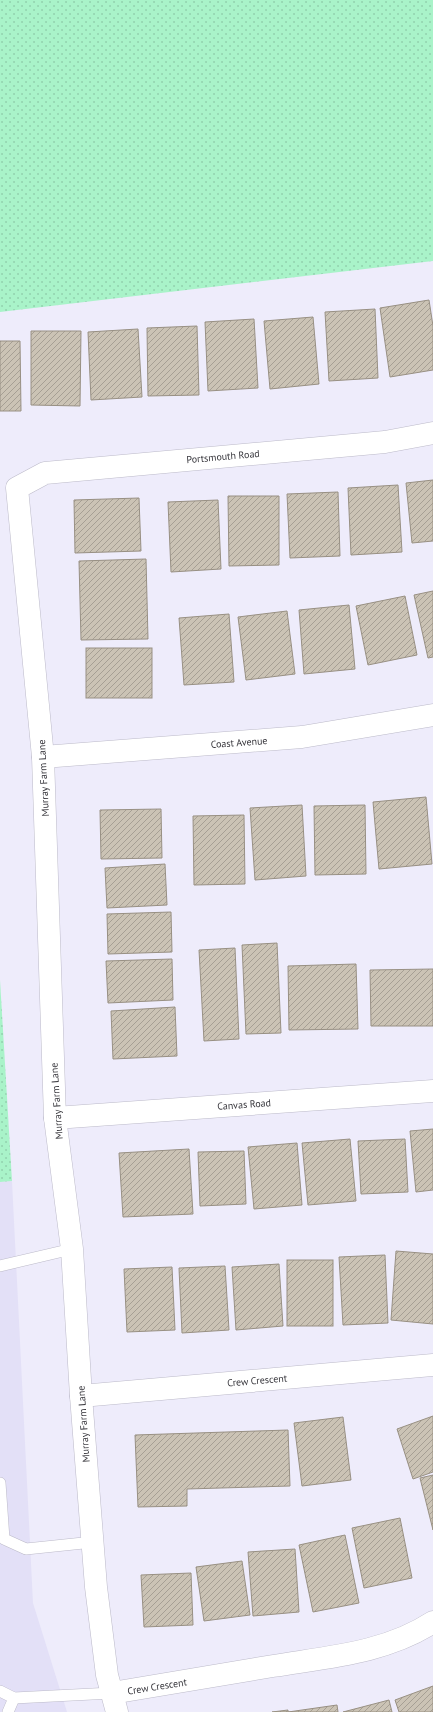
<svg xmlns="http://www.w3.org/2000/svg" width="433" height="1712" font-family="'PT Sans',sans-serif">
  <style>
    .built { fill: #e3e0f7 }
    .green { fill: url(#green-dots) }
    .building { fill: url(#building-hatch); stroke: #989083 }
    .lines { fill: none; stroke-linecap: round; stroke-linejoin: round }
    .lane-casing { stroke: #bcbac9; stroke-width: 12 }
    .street-casing { stroke: #bcbac9; stroke-width: 23 }
    .lane { stroke: #fff; stroke-width: 11 }
    .street { stroke: #fff; stroke-width: 22 }
    .labels { text-anchor: middle; stroke-width: 4; stroke-linejoin: round; paint-order: stroke }
    .street-label { font-size: 10px; fill: #36353b; stroke: #fff }
  </style>
  <defs>
    <pattern id="green-dots" width="8" height="8" patternUnits="userSpaceOnUse"><rect width="8" height="8" fill="#a9f3c9"/><path d="M2 2h.1M6 6h.1" fill="none" stroke="#92d1ae" stroke-width="1.8" stroke-linecap="round"/></pattern>
    <pattern id="building-hatch" width="6" height="6" patternUnits="userSpaceOnUse"><rect width="6" height="6" fill="#cbc3b5"/><path d="M-1 1l2-2M0 6l6-6M5 7l2-2" fill="none" stroke="#a69f94"/></pattern>
  </defs>
  <rect width="100%" height="100%" fill="#eeecfb"/>
  <polygon class="built" points="12,1181 33,1603 67,1712 0,1712 0,1182"/>
  <g class="green">
    <polygon points="0,0 433,0 433,261 0,312"/>
    <polygon points="0,980 12,1181 0,1182"/>
  </g>
  <g class="building">
    <polygon points="429,300 433,326 433,370 390,377 380,308"/>
    <polygon points="375,309 378,378 329,381 325,312"/>
    <polygon points="313,317 319,384 270,389 264,321"/>
    <polygon points="254,319 258,388 208,391 205,322"/>
    <polygon points="197,326 199,395 148,396 147,328"/>
    <polygon points="138,329 142,397 91,400 88,332"/>
    <polygon points="31,331 81,331 80,406 31,405"/>
    <polygon points="0,341 20,341 21,411 0,411"/>
    <polygon points="433,480 433,541 412,543 406,483"/>
    <polygon points="398,485 402,552 351,555 348,488"/>
    <polygon points="338,492 340,556 290,558 287,494"/>
    <polygon points="228,496 279,496 279,565 229,566"/>
    <polygon points="139,498 141,551 75,553 74,500"/>
    <polygon points="218,500 221,569 171,572 168,502"/>
    <polygon points="146,559 148,639 81,640 79,561"/>
    <polygon points="433,591 433,657 428,658 414,595"/>
    <polygon points="405,596 417,655 368,665 356,606"/>
    <polygon points="349,605 355,669 304,674 299,610"/>
    <polygon points="287,611 295,674 246,680 238,617"/>
    <polygon points="229,614 234,682 184,685 179,618"/>
    <rect x="86" y="648" width="66" height="50"/>
    <polygon points="426,797 432,864 379,869 373,802"/>
    <polygon points="302,805 306,876 255,880 250,808"/>
    <polygon points="365,805 366,874 315,875 314,806"/>
    <polygon points="161,809 162,858 101,859 100,810"/>
    <polygon points="244,815 245,884 194,885 193,816"/>
    <polygon points="165,864 167,905 107,908 105,868"/>
    <polygon points="171,912 172,952 108,954 107,914"/>
    <polygon points="277,943 281,1033 246,1034 242,945"/>
    <polygon points="235,948 239,1039 204,1041 199,950"/>
    <polygon points="172,959 173,1000 108,1003 106,961"/>
    <polygon points="356,964 358,1029 289,1030 288,966"/>
    <polygon points="433,969 433,1026 371,1026 370,970"/>
    <polygon points="175,1007 177,1056 113,1059 111,1011"/>
    <polygon points="433,1129 433,1190 416,1192 410,1131"/>
    <polygon points="350,1139 356,1201 308,1205 302,1143"/>
    <polygon points="405,1139 408,1192 361,1194 358,1141"/>
    <polygon points="297,1143 302,1205 254,1209 248,1147"/>
    <polygon points="189,1149 193,1214 123,1217 119,1153"/>
    <polygon points="244,1151 246,1204 200,1206 198,1152"/>
    <polygon points="396,1251 433,1254 433,1324 391,1320"/>
    <polygon points="385,1255 388,1323 343,1325 339,1257"/>
    <rect x="287" y="1260" width="46" height="66"/>
    <polygon points="279,1264 283,1326 236,1330 232,1267"/>
    <polygon points="225,1266 229,1330 182,1333 179,1268"/>
    <polygon points="172,1267 175,1330 127,1332 124,1269"/>
    <polygon points="433,1416 433,1472 413,1479 397,1429"/>
    <polygon points="343,1417 351,1480 302,1486 294,1423"/>
    <polygon points="288,1430 290,1486 187,1489 187,1506 138,1507 135,1435"/>
    <polygon points="433,1475 433,1530 420,1478"/>
    <polygon points="400,1518 412,1578 364,1588 352,1528"/>
    <polygon points="345,1535 359,1603 313,1612 299,1545"/>
    <polygon points="295,1549 299,1612 253,1616 248,1552"/>
    <polygon points="242,1561 250,1615 204,1621 196,1567"/>
    <polygon points="191,1573 193,1625 144,1627 141,1575"/>
    <polygon points="433,1686 433,1712 399,1712 395,1700"/>
    <polygon points="389,1700 392,1712 343,1712"/>
    <polygon points="337,1705 338,1712 272,1712 288,1710 288,1712"/>
  </g>
  <g class="lines">
    <defs>
      <g id="lane">
        <polyline points="0,1266 72,1249"/>
        <polyline points="0,1483 4,1539 26,1549 93,1542"/>
        <polyline points="0,1691 14,1698 112,1693"/>
        <polyline points="8,1712 14,1698"/>
      </g>
      <g id="street">
        <polyline points="43,757 302,737 433,715"/>
        <polyline points="55,1118 433,1091"/>
        <polyline points="81,1396 433,1365"/>
        <path d="M112,1693C166,1684 220,1675 273,1666C327,1657 386,1653 433,1622"/>
        <polyline points="117,1712 107,1675 96,1587 81,1396 72,1249 55,1118 43,757 17,488 45,473 385,442 433,433"/>
      </g>
    </defs>
    <use href="#lane" class="lane-casing"/>
    <use href="#street" class="street-casing"/>
    <use href="#lane" class="lane"/>
    <use href="#street" class="street"/>
  </g>
  <g class="labels">
    <g class="street-label">
      <text transform="translate(223 456) rotate(-5)" y="4">Portsmouth Road</text>
      <text transform="translate(239 742) rotate(-4)" y="4">Coast Avenue</text>
      <text transform="translate(43 778) rotate(-93)" y="4">Murray Farm Lane</text>
      <text transform="translate(56 1101) rotate(-94)" y="4">Murray Farm Lane</text>
      <text transform="translate(244 1104) rotate(-4)" y="4">Canvas Road</text>
      <text transform="translate(257 1380) rotate(-5)" y="4">Crew Crescent</text>
      <text transform="translate(83 1424) rotate(-94)" y="4">Murray Farm Lane</text>
      <text transform="translate(157 1686) rotate(-9)" y="4">Crew Crescent</text>
    </g>
  </g>
</svg>
